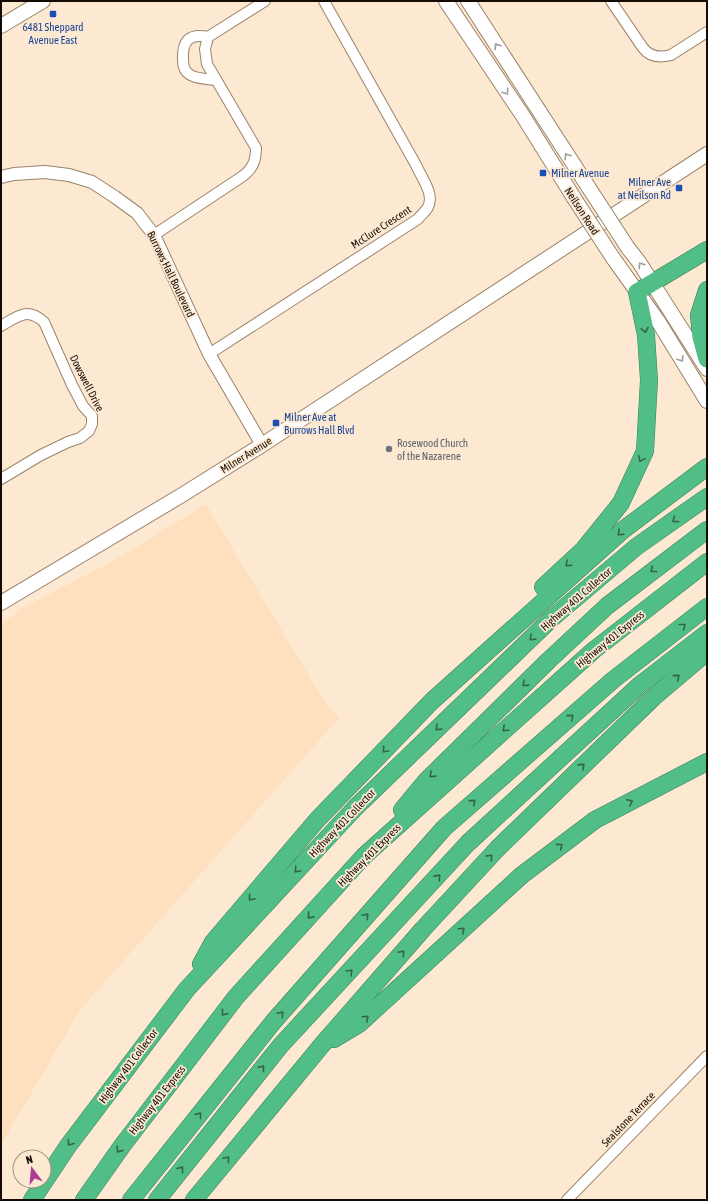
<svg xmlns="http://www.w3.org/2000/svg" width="708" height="1201" font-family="'Asap Condensed',sans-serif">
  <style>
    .built { fill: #fee0be }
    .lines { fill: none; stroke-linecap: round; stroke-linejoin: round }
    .minor-casing { stroke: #9a8369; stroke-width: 12 }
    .tertiary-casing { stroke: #9a8369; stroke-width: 14 }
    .secondary-casing { stroke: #9a8369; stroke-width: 16 }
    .motorway-casing { stroke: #3c8059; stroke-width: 18 }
    .minor { stroke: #fff; stroke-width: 10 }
    .tertiary { stroke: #fff; stroke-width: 12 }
    .secondary { stroke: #fff; stroke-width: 14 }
    .motorway { stroke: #52be87; stroke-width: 17 }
    .secondary-bridge-casing { stroke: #9a8369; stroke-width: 16; stroke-linecap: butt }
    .secondary-bridge { stroke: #fff; stroke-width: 14 }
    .oneway { stroke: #a19e9b }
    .oneway2 { stroke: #336546 }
    .transit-dot { fill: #1a4fb4; stroke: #fde9d2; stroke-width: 1.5 }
    .worship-dot { fill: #6b7280; stroke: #fde9d2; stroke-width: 1.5 }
    .labels { text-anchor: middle; stroke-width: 3.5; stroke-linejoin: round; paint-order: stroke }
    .transit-label { font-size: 11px; fill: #164399; stroke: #fde9d2; text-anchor: start }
    .street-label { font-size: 11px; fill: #140c04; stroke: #fde9d2 }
    .worship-label { font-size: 11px; fill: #5b616d; stroke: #fde9d2; text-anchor: start }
  </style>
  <rect width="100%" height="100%" fill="#fde9d2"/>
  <polygon class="built" points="206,504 325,702 339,718 80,1010 1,1145 1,624 23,608 115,560"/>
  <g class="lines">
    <defs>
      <g id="minor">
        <path d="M611,1L643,48C650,57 660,58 671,55L707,32"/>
        <path d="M208,37C189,33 182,41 183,60C183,66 184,71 189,74C195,79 208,79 216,80"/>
        <path d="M154,235L240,178C252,170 256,162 256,148L207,64L205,49L208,37L265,1"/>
        <path d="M1,326C18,316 27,307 44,322L72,385L83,406L92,416V424L89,431L80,438L68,442L41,455L1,479"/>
        <path d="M209,354L418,219C421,215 426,211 428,207C435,194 421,177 416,165L324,1"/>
        <polyline points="567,1200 707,1056"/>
      </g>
      <polyline id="tertiary" points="1,177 14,174 45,172 69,175 92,182 115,197 137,213 154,235 209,354 262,445"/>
      <g id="secondary">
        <polyline points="446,1 523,116 574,198"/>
        <polyline points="468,1 589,188"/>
        <polyline points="1,26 43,1"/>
        <polyline points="628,248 639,262 707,369"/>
        <polyline points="613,258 658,321 707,401"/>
        <polyline points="1,603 182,495 262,445 707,154"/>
      </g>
      <g id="motorway">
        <polyline points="707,290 699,315 701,337 707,359"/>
        <polyline points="543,587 584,549 621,503 645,451 649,380 646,335 637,292 707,250"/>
        <polyline points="402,810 426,781 548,661 607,606 707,530"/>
        <polyline points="201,964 213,942 317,820 432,701 623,530 707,467"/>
        <polyline points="334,1039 359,1024 522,875 595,820 707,762"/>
        <polyline points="32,1200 68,1146 187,989 355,808 551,619 636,547 707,497"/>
        <polyline points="84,1200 122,1146 236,997 364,856 594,650 707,562"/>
        <polyline points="131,1200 274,1021 444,828 613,680 707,607"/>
        <polyline points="157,1200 281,1045 468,843 641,684 707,633"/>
        <polyline points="194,1200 321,1046 423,929 498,848 654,697 707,652"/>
      </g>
    </defs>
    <use href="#minor" class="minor-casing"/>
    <use href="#tertiary" class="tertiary-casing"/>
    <use href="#secondary" class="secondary-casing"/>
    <use href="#motorway" class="motorway-casing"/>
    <use href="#minor" class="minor"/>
    <use href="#tertiary" class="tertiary"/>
    <use href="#secondary" class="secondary"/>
    <use href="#motorway" class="motorway"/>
    <defs>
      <g id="secondary-bridge">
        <polyline points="589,188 628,248"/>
        <polyline points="574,198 613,258"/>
      </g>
    </defs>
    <use href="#secondary-bridge" class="secondary-bridge-casing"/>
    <use href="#secondary-bridge" class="secondary-bridge"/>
  </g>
  <defs><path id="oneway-chevron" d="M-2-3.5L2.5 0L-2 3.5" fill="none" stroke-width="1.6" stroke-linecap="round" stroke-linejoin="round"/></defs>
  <g class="oneway">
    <use href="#oneway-chevron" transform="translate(497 46) rotate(-123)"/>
    <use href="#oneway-chevron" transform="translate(506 92) rotate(56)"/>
    <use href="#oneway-chevron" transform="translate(567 156) rotate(-123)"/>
    <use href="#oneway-chevron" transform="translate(641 265) rotate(-124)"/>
    <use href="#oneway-chevron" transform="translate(681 359) rotate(58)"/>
  </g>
  <g class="oneway2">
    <use href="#oneway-chevron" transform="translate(645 330) rotate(79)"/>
    <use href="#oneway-chevron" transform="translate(641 459) rotate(114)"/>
    <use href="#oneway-chevron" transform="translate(675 520) rotate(144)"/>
    <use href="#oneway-chevron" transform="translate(620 533) rotate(139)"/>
    <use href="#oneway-chevron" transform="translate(568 564) rotate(137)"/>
    <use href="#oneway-chevron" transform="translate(653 570) rotate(142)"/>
    <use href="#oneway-chevron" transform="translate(683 626) rotate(-38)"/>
    <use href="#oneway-chevron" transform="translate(532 638) rotate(136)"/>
    <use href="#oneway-chevron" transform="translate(677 677) rotate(-40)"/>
    <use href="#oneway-chevron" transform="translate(525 684) rotate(136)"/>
    <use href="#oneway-chevron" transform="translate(571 717) rotate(-41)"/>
    <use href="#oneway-chevron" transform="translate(438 728) rotate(136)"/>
    <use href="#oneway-chevron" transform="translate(505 729) rotate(138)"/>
    <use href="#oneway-chevron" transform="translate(385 750) rotate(134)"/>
    <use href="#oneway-chevron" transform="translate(582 766) rotate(-44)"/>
    <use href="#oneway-chevron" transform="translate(432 775) rotate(136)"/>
    <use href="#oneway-chevron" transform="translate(473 802) rotate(-41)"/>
    <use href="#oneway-chevron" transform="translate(630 802) rotate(-27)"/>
    <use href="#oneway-chevron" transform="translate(560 846) rotate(-37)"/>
    <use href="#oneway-chevron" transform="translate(490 857) rotate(-47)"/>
    <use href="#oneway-chevron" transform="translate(297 870) rotate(133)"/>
    <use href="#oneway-chevron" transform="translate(438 877) rotate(-48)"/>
    <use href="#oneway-chevron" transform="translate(251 898) rotate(130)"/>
    <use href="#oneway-chevron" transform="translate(310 916) rotate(132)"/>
    <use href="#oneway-chevron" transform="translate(366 916) rotate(-49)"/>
    <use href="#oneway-chevron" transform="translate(462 930) rotate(-43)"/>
    <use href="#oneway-chevron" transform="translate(402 953) rotate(-49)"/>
    <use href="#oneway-chevron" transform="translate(350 972) rotate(-47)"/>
    <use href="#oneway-chevron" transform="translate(224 1013) rotate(128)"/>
    <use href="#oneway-chevron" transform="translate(281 1014) rotate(-49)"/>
    <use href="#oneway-chevron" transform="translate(366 1018) rotate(-43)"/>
    <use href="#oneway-chevron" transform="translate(262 1068) rotate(-51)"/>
    <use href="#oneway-chevron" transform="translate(199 1115) rotate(-51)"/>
    <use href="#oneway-chevron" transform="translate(70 1143) rotate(126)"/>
    <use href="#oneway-chevron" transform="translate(119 1150) rotate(125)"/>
    <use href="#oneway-chevron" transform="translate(227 1159) rotate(-50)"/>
    <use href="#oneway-chevron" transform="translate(181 1169) rotate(-52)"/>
  </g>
  <g class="transit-dot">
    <rect x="49" y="10" width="8" height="8" rx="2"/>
    <rect x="539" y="169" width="8" height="8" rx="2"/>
    <rect x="675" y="184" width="8" height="8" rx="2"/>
    <rect x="272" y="419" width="8" height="8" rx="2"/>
  </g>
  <circle class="worship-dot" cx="389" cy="449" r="4"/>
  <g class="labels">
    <g class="transit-label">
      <text x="53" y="31" text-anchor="middle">6481 Sheppard<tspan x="53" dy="13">Avenue East</tspan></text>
      <text x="551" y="177">Milner Avenue</text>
      <text x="671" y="186" text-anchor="end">Milner Ave<tspan x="671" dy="13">at Neilson Rd</tspan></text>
      <text x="284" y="421">Milner Ave at<tspan x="284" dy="13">Burrows Hall Blvd</tspan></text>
    </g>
    <g class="street-label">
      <text transform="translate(582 211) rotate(57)" y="4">Neilson Road</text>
      <text transform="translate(381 227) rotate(-33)" y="4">McClure Crescent</text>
      <text transform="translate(171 274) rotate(64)" y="4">Burrows Hall Boulevard</text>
      <text transform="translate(87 383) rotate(63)" y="4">Dowswell Drive</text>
      <text transform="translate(246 455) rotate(-32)" y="4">Milner Avenue</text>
      <text transform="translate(576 599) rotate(-41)" y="4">Highway 401 Collector</text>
      <text transform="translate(610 639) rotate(-39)" y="4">Highway 401 Express</text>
      <text transform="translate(342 823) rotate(-46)" y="4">Highway 401 Collector</text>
      <text transform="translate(369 855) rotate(-45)" y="4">Highway 401 Express</text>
      <text transform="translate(128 1066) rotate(-53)" y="4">Highway 401 Collector</text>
      <text transform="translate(157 1100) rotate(-52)" y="4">Highway 401 Express</text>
      <text transform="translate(628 1119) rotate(-46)" y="4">Sealstone Terrace</text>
    </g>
    <g class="worship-label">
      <text x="397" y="447">Rosewood Church<tspan x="397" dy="13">of the Nazarene</tspan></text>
    </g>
  </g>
  <rect width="708" height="1201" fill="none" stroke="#140c04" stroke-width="4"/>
  <g transform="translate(32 1169) rotate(344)"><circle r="19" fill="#fde9d2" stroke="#a09180"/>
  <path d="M0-3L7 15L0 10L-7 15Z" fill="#ae3b94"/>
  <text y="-6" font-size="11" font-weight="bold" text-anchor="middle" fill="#140c04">N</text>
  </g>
</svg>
